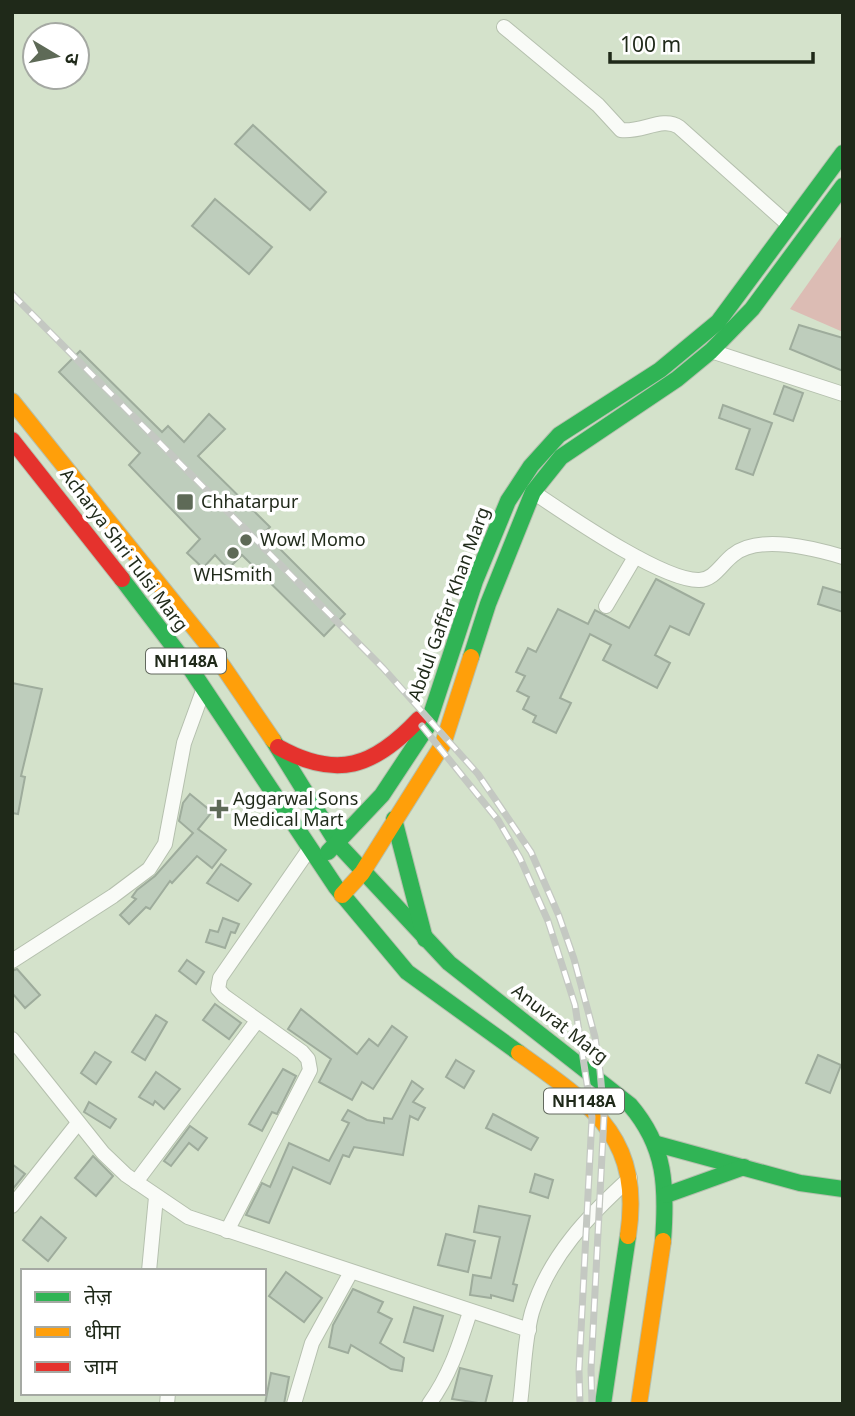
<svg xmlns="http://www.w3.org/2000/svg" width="855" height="1416" font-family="'Noto Sans','Noto Sans Devanagari',sans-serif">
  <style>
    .green { fill: #dcbcb4 }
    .building { fill: #becdbc; stroke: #9eac9c; stroke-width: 2 }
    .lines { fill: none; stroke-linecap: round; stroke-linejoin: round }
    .street-casing { stroke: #b5c0ae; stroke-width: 16 }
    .fast-casing { stroke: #b5c0ae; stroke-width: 18 }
    .slow-casing { stroke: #b5c0ae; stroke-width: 18 }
    .jam-casing { stroke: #b5c0ae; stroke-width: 18 }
    .street { stroke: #f9fbf7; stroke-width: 14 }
    .fast { stroke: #30b455; stroke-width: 16 }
    .slow { stroke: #ff9f0a; stroke-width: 16 }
    .jam { stroke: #e5322d; stroke-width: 16 }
    .rail-casing { stroke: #c4c8c2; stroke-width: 7 }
    .rail { stroke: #fff; stroke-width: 4.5; stroke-dasharray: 13; stroke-linecap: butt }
    .poi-dot { fill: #5e6a57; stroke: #fff; stroke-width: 2.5 }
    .labels { text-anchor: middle; stroke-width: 7; stroke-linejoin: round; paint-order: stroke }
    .shield { fill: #fff; stroke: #62695e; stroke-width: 2 }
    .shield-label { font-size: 16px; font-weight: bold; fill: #1f2919 }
    .poi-label { font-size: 18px; fill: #1f2919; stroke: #fff; text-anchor: start }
    .street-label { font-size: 18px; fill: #1f2919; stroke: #fff }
  </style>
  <rect width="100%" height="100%" fill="#d4e2cb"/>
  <polygon class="green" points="843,234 843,332 790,309"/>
  <g class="building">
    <polygon points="253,125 326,192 310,210 235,144"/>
    <polygon points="215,199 272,247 249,274 192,226"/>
    <polygon points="799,325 843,338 843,371 790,349"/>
    <polygon points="80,351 162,432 168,426 184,442 209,414 225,429 198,456 270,527 264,533 345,614 324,636 242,555 228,569 215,555 203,568 187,553 200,539 129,465 140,453 59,372"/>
    <polygon points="784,386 803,393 793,421 774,414"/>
    <polygon points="723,405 772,423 753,475 736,469 750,429 719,418"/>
    <polygon points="656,579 704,604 689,635 670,626 655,655 670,663 657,688 603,660 611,645 590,634 560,698 571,703 556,733 533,722 536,716 523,709 529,697 517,691 525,676 516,672 528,648 536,652 558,609 588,624 595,610 629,628"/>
    <polygon points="823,587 843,593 843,612 818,604"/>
    <polygon points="12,683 42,689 21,776 25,777 18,814 12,813"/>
    <polygon points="190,794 212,812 198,829 226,850 212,868 197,856 172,883 170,881 150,909 146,907 129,924 120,915 136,899 132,897 137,890 155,876 193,833 179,821 183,803"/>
    <polygon points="221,864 251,884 238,901 207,883"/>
    <polygon points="223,918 239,924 235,933 231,932 225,948 206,942 210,930 218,932"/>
    <polygon points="187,960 204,972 196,984 179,971"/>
    <polygon points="17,969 40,995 25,1008 12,993 12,971"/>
    <polygon points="215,1004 241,1023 229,1039 203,1020"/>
    <polygon points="301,1009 357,1054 369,1039 378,1046 392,1026 407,1037 373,1089 362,1082 352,1100 319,1082 331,1059 288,1029"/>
    <polygon points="156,1015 167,1022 145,1060 132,1052"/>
    <polygon points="95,1052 111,1062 96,1084 81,1073"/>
    <polygon points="818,1055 841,1065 830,1093 806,1083"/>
    <polygon points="456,1060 474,1071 464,1088 446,1077"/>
    <polygon points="283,1069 296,1076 277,1114 272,1112 262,1131 249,1124"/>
    <polygon points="156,1072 180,1089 164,1109 155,1101 153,1105 139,1097"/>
    <polygon points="412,1081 423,1089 413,1102 425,1108 418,1120 410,1116 403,1155 354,1147 349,1157 343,1155 330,1184 293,1167 269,1223 246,1215 262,1183 270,1187 289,1143 329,1161 349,1123 342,1120 348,1110 367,1120 384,1123 384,1118 392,1119"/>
    <polygon points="89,1102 116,1119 110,1128 84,1112"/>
    <polygon points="493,1114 538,1138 531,1150 486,1128"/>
    <polygon points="190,1126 207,1138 198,1150 189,1143 171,1166 164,1161"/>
    <polygon points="93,1156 113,1176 96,1196 75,1178"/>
    <polygon points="12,1164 25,1174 12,1190"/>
    <polygon points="535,1174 553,1180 548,1198 530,1192"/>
    <polygon points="479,1206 530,1216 513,1284 517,1285 513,1301 491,1295 491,1298 470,1295 473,1275 491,1278 500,1237 474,1232"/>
    <polygon points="41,1217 66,1238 48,1261 23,1240"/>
    <polygon points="446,1234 475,1241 468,1272 438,1265"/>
    <polygon points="286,1272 322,1298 304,1322 269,1296"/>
    <polygon points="353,1289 383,1302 378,1312 392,1319 380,1343 404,1358 402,1371 391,1369 351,1345 348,1353 329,1347 333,1325"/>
    <polygon points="414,1307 443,1316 433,1351 404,1342"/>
    <polygon points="460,1368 492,1376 485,1404 452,1399"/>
    <polygon points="271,1373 289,1377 284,1404 265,1404"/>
  </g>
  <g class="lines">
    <defs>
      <g id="street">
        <path d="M504,27L598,105L621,130C641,133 663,116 679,127L790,226"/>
        <polyline points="711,351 843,394"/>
        <path d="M533,492C566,514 662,581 699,580C714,580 722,563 733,555C759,534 813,548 843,557"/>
        <polyline points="606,606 635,557"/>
        <polyline points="12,961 113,896 149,869 165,844 184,743 204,688"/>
        <polyline points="12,1039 103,1153 126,1175 188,1217 529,1330"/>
        <polyline points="136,1182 257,1021"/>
        <polyline points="12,1206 78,1123"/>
        <polyline points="227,1231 310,1070 308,1059 302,1052 224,996 218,989 220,978 310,848"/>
        <polyline points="149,1271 156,1197"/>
        <polyline points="167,1404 168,1393"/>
        <polyline points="294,1404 312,1343 351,1272"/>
        <path d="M429,1404C450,1375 459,1346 470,1312"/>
        <path d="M520,1404C524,1374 524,1341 532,1312C549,1256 588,1216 630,1178"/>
      </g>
      <g id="fast">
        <polyline points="122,579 192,671 336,887 407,972 519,1053"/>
        <polyline points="471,657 488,604 533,492 561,457 677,379 711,351 752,309 843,186"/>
        <path d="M273,740L337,843L449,963L630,1105C666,1147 667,1187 663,1241"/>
        <polyline points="394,819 425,939"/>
        <polyline points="328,852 382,795 427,727 475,581 508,501 531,466 559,435 660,370 718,322 843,153"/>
        <polyline points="657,1144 800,1183 843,1189"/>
        <polyline points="666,1195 744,1167"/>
        <polyline points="603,1404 628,1236"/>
      </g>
      <g id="slow">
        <polyline points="12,401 211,649 273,740"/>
        <polyline points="342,895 362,873 443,744 471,657"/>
        <path d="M519,1053C591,1105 643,1136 628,1236"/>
        <polyline points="639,1404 663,1241"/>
      </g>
      <g id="jam">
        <polyline points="12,440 122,579"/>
        <path d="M278,747C337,780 374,767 419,719"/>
      </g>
    </defs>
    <use href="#street" class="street-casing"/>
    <use href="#fast" class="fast-casing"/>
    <use href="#slow" class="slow-casing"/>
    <use href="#jam" class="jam-casing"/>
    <use href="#street" class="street"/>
    <use href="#fast" class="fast"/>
    <use href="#slow" class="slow"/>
    <use href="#jam" class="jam"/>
    <defs>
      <g id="rail">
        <polyline points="12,294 383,668 478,774 531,852 559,916 574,959 595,1037 600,1071 604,1116 591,1370 592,1404"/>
        <polyline points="422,726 498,820 520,858 548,921 575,1005 592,1117 579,1370 580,1404"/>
      </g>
    </defs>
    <use href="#rail" class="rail-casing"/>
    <use href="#rail" class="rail"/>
  </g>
  <g class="poi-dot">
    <rect x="176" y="493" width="18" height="18" rx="3.5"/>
    <circle cx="246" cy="540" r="7"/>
    <circle cx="233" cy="553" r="7"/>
    <path d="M215.5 798.5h7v7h7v7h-7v7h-7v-7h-7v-7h7z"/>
  </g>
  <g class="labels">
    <g class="shield">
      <rect x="146" y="648.5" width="80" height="25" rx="5"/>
      <rect x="544" y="1088.5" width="80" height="25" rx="5"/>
    </g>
    <g class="shield-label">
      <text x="186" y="667">NH148A</text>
      <text x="584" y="1107">NH148A</text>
    </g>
    <g class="poi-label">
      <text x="201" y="508">Chhatarpur</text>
      <text x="260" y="546">Wow! Momo</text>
      <text x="233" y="581" text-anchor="middle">WHSmith</text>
      <text x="233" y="805">Aggarwal Sons<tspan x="233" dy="21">Medical Mart</tspan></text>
    </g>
    <g class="street-label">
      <text transform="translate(124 550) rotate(53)" y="6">Acharya Shri Tulsi Marg</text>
      <text transform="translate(449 604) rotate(-70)" y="6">Abdul Gaffar Khan Marg</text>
      <text transform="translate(560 1024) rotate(38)" y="6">Anuvrat Marg</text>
    </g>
  </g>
  <rect width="855" height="1416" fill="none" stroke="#1f2919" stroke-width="28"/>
  <rect x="21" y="1269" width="245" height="126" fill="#ffffff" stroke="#a5a9a3" stroke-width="2"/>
  <rect x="35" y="1292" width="35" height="10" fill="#30b455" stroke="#a5a9a3" stroke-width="2"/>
  <text x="84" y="1304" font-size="21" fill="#1f2919">तेज़</text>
  <rect x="35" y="1327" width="35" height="10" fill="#ff9f0a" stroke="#a5a9a3" stroke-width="2"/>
  <text x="84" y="1339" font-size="21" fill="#1f2919">धीमा</text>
  <rect x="35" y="1362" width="35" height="10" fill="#e5322d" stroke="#a5a9a3" stroke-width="2"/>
  <text x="84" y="1374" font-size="21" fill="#1f2919">जाम</text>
  <g transform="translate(56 56) rotate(100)"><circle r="33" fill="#ffffff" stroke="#a5a9a3" stroke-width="2"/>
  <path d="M0-5L12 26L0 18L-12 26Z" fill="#5e6a57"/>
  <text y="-10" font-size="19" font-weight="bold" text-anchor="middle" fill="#1f2919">उ</text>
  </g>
  <path d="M610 52v10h203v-10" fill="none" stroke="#1f2919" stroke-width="3.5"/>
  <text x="620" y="52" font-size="21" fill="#1f2919" stroke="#ffffff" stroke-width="5" paint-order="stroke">100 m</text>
</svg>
